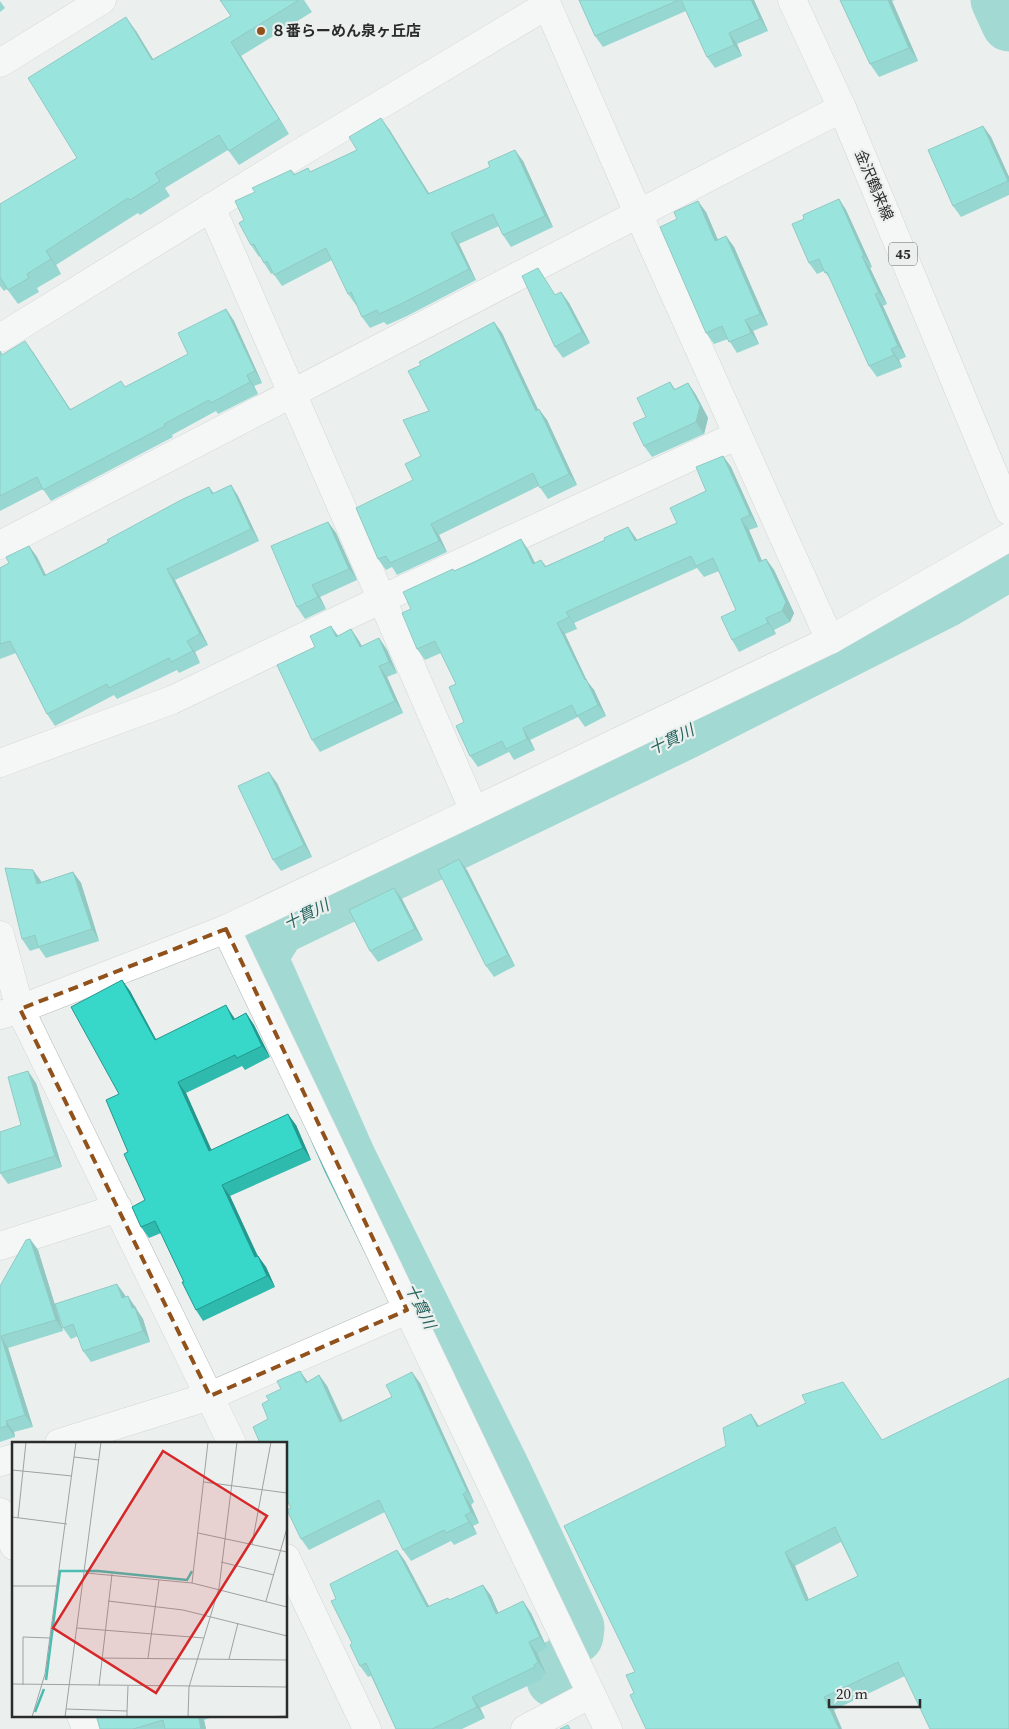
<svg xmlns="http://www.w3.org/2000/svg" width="1009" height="1729" font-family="'Source Serif 4','Noto Sans JP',serif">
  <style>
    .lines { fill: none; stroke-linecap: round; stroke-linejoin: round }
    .river { stroke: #4cbdb2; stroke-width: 55 }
    .minor-casing { stroke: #b3b7b7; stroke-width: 29 }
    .tertiary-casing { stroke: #b3b7b7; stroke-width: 29 }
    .primary-casing { stroke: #b3b7b7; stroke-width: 29 }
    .minor { stroke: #fff; stroke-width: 28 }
    .tertiary { stroke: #fff; stroke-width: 28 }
    .primary { stroke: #fff; stroke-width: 28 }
    .wall { fill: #2fbaae; fill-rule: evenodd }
    .shaded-wall { fill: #26978d }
    .building { fill: #37d8ca; stroke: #26978d; fill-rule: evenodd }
    .marked { fill: none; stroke: #91511b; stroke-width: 4; stroke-dasharray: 10 6; stroke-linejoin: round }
    .poi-dot { fill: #91511b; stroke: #ebf0ef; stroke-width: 2 }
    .labels { text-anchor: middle; stroke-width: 4.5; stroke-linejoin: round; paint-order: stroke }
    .shield { fill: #ebf0ef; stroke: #646766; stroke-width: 1 }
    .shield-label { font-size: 14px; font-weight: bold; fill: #2a2c2c }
    .poi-label { font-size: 15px; font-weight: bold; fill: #2a2c2c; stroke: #ebf0ef; text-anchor: start }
    .street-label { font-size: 15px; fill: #2a2c2c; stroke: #ebf0ef }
    .water-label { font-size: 16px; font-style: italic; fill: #26635d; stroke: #ebf0ef }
    .inset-river { fill: none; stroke: #4cbdb2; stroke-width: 2.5 }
    .inset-road { fill: none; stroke: #9ea2a1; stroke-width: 1 }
    .view { fill: #d62828; fill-opacity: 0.15; stroke: #d62828; stroke-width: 2.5 }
    .inset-edge { fill: none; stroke: #2a2c2c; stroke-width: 2.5 }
  </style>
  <rect width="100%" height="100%" fill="#ebf0ef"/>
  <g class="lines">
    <g class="river">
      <polyline points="998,0 1009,24"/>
      <polyline points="576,1636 577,1627 502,1468 349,1159 260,957 278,928 685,732 944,601 1009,563"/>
      <polyline points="554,1680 561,1665"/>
    </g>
    <defs>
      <g id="minor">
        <polyline points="545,0 638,213 830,640"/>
        <polyline points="211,207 474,811"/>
        <polyline points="0,338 288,160 547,5"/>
        <polyline points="0,545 842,108"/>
        <polyline points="0,763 172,700 382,599 738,435"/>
        <polyline points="226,929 608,1729"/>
        <polyline points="0,935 20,1009 232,1443"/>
        <polyline points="0,1015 20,1009 226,929 474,811 830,640 1009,537"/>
        <polyline points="0,1246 118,1208"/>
        <polyline points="59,1443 210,1396 407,1310"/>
        <polyline points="0,1462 14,1458"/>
        <polyline points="0,1512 14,1546"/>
        <polyline points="286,1558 367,1729"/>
        <polyline points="81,1715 86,1729"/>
        <polyline points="525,1729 591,1694"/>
      </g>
      <polyline id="tertiary" points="0,63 102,0"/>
      <polyline id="primary" points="792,0 842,108 1009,511"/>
    </defs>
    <use href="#minor" class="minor-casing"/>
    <use href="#tertiary" class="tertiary-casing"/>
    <use href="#primary" class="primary-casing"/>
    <use href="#minor" class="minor"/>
    <use href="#tertiary" class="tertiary"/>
    <use href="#primary" class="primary"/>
  </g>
  <g class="wall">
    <polygon points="220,0 304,0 312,12 241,56 289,134 239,165 228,150 165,188 170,196 140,215 138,213 56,265 61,274 37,288 39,292 18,304 7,289 4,291 0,286 0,204 77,158 136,31 153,59 231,16"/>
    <polygon points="579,0 754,0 768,31 737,44 742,56 715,68 707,57 686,11 603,47 595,36"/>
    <polygon points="840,0 895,0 892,1 918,61 879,77 870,64"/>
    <polygon points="0,1 5,8 0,12"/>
    <polygon points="983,126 991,137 1009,177 1009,195 961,217 953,206"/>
    <polygon points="389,129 429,193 523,161 553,227 511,247 503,235 499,226 459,244 476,280 407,316 387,325 384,322 370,328 362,317 357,304 356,305 348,294 332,260 282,286 273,273 271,274 264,263 260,256 259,257 251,245 244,220 291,170 295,174 308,168 310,172 357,150"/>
    <polygon points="839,199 846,210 872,267 870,268 887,304 883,306 906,357 899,360 902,367 877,377 869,366 831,280 824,271 817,274 809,263"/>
    <polygon points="706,212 718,240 726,236 734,247 768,325 753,331 759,344 737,353 728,339 714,344 706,333"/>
    <polygon points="538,268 555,295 561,292 569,303 590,343 563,358 555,347"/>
    <polygon points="226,309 234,321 262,383 254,386 258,394 218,414 216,411 172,435 173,437 51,501 43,489 0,511 0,351 2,355 33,352 70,409 125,387 188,354"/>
    <polygon points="494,322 502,333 538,410 547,420 577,485 548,499 539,486 439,535 447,552 397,575 392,567 386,570 378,559 413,480 421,456 429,411 421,365"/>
    <polygon points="670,382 675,389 688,383 696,395 708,418 704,434 652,457 644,446 646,417"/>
    <polygon points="723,456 731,467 758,527 749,530 762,561 766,559 774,570 794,613 790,622 774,630 776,634 739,652 732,640 736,610 719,571 704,577 697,568 574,623 577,629 565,634 587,681 594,690 606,716 585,727 578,717 530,740 535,750 514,760 509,752 478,767 470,756 464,722 456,684 441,653 425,660 417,649 411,609 454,571 521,539 529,551 535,563 541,560 546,566 605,540 628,527 637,540 677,523 706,491"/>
    <polygon points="231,485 238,496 259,541 175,580 208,645 195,652 200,663 179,673 177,670 117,699 114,695 55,726 47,714 16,653 0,659 0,568 9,563 29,546 37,557 46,575 209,487 214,493"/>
    <polygon points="328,522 336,533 357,580 320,597 326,609 305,619 297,607"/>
    <polygon points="351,629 359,641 362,646 379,638 387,650 397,673 387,677 403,713 320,752 312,740 338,636"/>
    <polygon points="277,783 312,857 281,871 273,860"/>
    <polygon points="33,870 41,882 73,872 81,883 99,941 46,958 39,948 30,951 22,939"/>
    <polygon points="467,870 515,966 494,977 486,966"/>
    <polygon points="402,899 423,940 378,962 370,951"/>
    <polygon points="122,980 130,991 156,1039 233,1016 235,1019 246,1013 254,1025 270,1057 245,1070 242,1066 186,1093 211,1150 296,1125 311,1160 230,1196 258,1256 266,1267 275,1287 203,1321 196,1310 184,1282 161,1233 149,1238 141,1227 145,1200 128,1152 119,1094"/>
    <polygon points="36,1083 62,1167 8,1184 0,1173 21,1125"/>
    <polygon points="30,1239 38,1250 63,1331 8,1348 33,1427 14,1432 15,1437 0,1442 0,1286"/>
    <polygon points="125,1295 125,1297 136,1307 137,1311 143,1319 150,1342 91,1362 83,1351 78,1336 71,1339 63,1328"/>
    <polygon points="319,1375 327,1386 343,1420 420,1383 474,1502 471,1505 479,1523 473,1526 477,1534 454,1545 451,1541 411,1561 403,1550 385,1512 309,1550 301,1539 291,1508 308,1382"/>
    <path d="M843,1382L882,1440L905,1676L834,1710L634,1693L635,1672L726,1446L751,1414L759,1426L806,1403ZM841,1542L858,1576L809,1600L795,1566Z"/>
    <polygon points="397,1550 405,1561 429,1606 449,1600 483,1585 491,1596 498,1613 531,1613 547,1648 537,1653 546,1674 542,1676 543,1679 480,1708 485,1718 462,1729 396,1729 371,1676 368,1677 360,1666 352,1643"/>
    <polygon points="96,1715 209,1715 210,1718 204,1720 206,1729 100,1729"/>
  </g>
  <g class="shaded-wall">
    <polygon points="751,0 754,0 768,31 760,19"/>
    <polygon points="888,0 891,0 892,1 918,61 909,48"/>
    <polygon points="126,17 136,31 162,74 152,60"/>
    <polygon points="729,33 737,44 742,56 734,45"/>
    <polygon points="231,42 241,56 289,134 279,119"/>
    <polygon points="381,118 389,129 436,205 428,194"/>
    <polygon points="983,126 991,137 1009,177 1009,183"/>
    <polygon points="515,150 523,161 553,227 545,216"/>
    <polygon points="839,199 846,210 872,267 864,256"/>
    <polygon points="698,201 706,212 723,252 715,241"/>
    <polygon points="451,233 459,244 476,280 469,269"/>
    <polygon points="726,236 734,247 768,325 760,314"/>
    <polygon points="46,251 56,265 61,274 51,259"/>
    <polygon points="862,256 870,268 887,304 879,293"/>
    <polygon points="561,292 569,303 590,343 582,332"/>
    <polygon points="875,294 883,306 906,357 898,346"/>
    <polygon points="226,309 234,321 262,383 255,371"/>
    <polygon points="745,320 753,331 759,344 751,333"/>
    <polygon points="494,322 502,333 544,422 536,411"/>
    <polygon points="25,341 33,352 78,421 70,410"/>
    <polygon points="891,349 899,360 902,367 894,355"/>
    <polygon points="247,375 254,386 258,394 250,382"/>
    <polygon points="688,383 696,395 708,418 704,434 696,422"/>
    <polygon points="539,409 547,420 577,485 569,474"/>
    <polygon points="723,456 731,467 758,527 750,515"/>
    <polygon points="231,485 238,496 259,541 251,529"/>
    <polygon points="741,519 749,530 767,573 759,562"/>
    <polygon points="328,522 336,533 357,580 349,569"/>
    <polygon points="431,524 439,535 447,552 439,541"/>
    <polygon points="628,527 636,538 643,552 635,541"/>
    <polygon points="521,539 529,551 541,575 533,564"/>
    <polygon points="29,546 37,557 52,588 44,576"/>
    <polygon points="766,559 774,570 794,613 790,622 782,611"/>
    <polygon points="167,569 175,580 208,645 200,634"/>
    <polygon points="312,585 320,597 326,609 318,597"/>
    <polygon points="566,612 574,623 577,629 569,617"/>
    <polygon points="766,618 774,630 776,634 768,623"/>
    <polygon points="557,623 565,634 587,681 594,690 606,716 598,705 585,680"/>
    <polygon points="331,626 339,637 336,637"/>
    <polygon points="351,629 359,641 368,659 360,647"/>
    <polygon points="379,638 387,650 397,673 389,662"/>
    <polygon points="187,641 195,652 200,663 193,651"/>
    <polygon points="379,666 387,677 403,713 395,701"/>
    <polygon points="523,728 530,740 535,750 527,739"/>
    <polygon points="269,772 277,783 312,857 304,845"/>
    <polygon points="459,859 467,870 515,966 508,955"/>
    <polygon points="33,870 41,881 45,895 37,884"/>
    <polygon points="73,872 81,883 99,941 92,929"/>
    <polygon points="394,888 402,899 423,940 415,929"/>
    <polygon points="122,980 130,991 162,1051 155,1040"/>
    <polygon points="226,1005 233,1016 240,1031 233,1020"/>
    <polygon points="246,1013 254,1025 270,1057 262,1046"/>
    <polygon points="28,1071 36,1083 62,1167 55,1156"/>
    <polygon points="178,1082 186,1093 217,1162 209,1151"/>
    <polygon points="288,1114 296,1125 311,1160 303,1148"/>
    <polygon points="222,1185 230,1196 262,1266 258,1256 266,1267 275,1287 255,1257"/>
    <polygon points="30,1239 38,1250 63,1331 56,1320"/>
    <polygon points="117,1284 125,1295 130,1310 122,1298"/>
    <polygon points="128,1296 143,1319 150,1342 143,1331 132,1308"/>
    <polygon points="1,1336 8,1348 33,1427 25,1415"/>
    <polygon points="300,1371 308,1382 306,1383"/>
    <polygon points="412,1372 420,1383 474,1502 467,1491"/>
    <polygon points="319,1375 327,1386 348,1433 340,1422"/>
    <polygon points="751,1414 760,1428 757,1427"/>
    <polygon points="6,1421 14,1432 15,1437 7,1426"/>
    <polygon points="463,1494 471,1505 479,1523 471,1512"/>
    <polygon points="465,1515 473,1526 477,1534 469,1522"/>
    <polygon points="397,1550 405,1561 435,1618 427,1607"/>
    <polygon points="785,1552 795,1566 815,1615 806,1601"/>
    <polygon points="483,1585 491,1596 504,1625 496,1614"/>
    <polygon points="523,1601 531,1613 547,1648 540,1637"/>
    <polygon points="529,1642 537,1653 546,1674 538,1662"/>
    <polygon points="472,1697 480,1708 485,1718 477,1707"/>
    <polygon points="824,1697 834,1710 842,1729 839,1729"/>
    <polygon points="198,1715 201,1715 204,1720 206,1729 201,1729"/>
  </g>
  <g class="building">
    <polygon points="220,0 299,0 231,42 279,119 229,151 219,135 155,173 160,181 130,200 128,198 46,251 51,259 27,274 29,278 8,290 0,277 0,204 77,158 28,78 126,17 152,60 231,16"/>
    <polygon points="579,0 679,0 595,36"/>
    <polygon points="681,0 751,0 760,19 729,33 734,45 707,57"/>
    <polygon points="840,0 888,0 909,48 870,64"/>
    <polygon points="381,118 428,194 490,167 488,162 515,150 545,216 503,235 493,214 451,233 469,269 399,305 379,314 377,310 362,317 351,292 348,294 326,248 274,275 267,261 264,263 254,244 251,245 239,223 244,220 235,201 255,192 252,188 291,170 294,175 308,168 310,172 357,150 349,137"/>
    <polygon points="983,126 1008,181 953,206 928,150"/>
    <polygon points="839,199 864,256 862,256 879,293 875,294 898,346 891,349 894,355 869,366 827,272 825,273 819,259 809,263 792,224 804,219 803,215"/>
    <polygon points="698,201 715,241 726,236 760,314 745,320 751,333 729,342 722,326 706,333 660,227 677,219 674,212"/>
    <polygon points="538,268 555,295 561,292 582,332 555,347 522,276"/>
    <polygon points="226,309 255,371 247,375 250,382 211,403 209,400 164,424 165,426 43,490 37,477 0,496 0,351 2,355 25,341 70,410 121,381 125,387 188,354 178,333"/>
    <polygon points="494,322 536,411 539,409 569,474 540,488 533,473 431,524 439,541 390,563 386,556 378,559 356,508 413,480 405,464 421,456 403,420 429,411 408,371 421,365 419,362"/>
    <polygon points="670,382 674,390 688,383 700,406 696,422 644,446 633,423 646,417 637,398"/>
    <polygon points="723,456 750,515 741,519 759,562 766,559 786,602 782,611 766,618 768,623 732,640 721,617 736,610 713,558 696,566 691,556 566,612 569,617 557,623 585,680 586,679 598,705 577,716 572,705 523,728 527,739 506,749 502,741 470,756 456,726 464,722 449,687 456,684 435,641 417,649 402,613 411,609 403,592 453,569 454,571 475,562 521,539 533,564 541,560 545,567 605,540 604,538 628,527 635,541 677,523 670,508 706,491 696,467"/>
    <polygon points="231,485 251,529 167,569 200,634 187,641 193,651 171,662 169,658 109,688 107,684 47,714 10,641 0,644 0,568 9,563 6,557 29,546 44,576 109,542 107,540 181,500 209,487 212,494"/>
    <polygon points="328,522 349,569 312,585 318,597 297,607 271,546"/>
    <polygon points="331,626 336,637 351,629 360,647 379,638 389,662 379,666 395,701 312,740 277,665 315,647 310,636"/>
    <polygon points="269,772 304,845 273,860 238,786"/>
    <polygon points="459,859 508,955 486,966 438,870"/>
    <polygon points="5,868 33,870 37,884 73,872 92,929 38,947 35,935 22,939"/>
    <polygon points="394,888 415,929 370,951 349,910"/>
    <polygon points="122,980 155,1040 226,1005 233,1020 246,1013 262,1046 237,1058 235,1055 178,1082 209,1151 288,1114 303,1148 222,1185 255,1257 258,1256 267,1276 196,1310 182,1282 184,1282 155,1221 141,1227 132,1207 145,1200 124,1154 128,1152 106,1100 119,1094 71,1007"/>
    <polygon points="28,1071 55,1156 0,1173 0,1132 21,1125 8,1077"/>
    <polygon points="30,1239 56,1320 1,1336 25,1415 6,1421 7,1426 0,1428 0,1286 26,1240"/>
    <polygon points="117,1284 122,1298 128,1296 132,1308 135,1308 143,1331 83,1351 73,1324 63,1328 55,1304"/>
    <polygon points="300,1371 306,1383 319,1375 340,1422 392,1397 386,1385 412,1372 467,1491 463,1494 471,1512 465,1515 469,1522 446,1533 444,1530 403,1550 379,1500 301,1539 287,1510 291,1508 286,1498 286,1443 260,1443 253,1427 268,1419 262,1404 269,1400 266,1396 281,1389 277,1381"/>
    <path d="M1009,1378V1729H930L898,1662L824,1697L839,1729H646L630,1695L634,1693L626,1675L635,1672L564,1526L726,1446L723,1428L751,1414L757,1427L806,1403L802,1395L843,1382L882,1440ZM835,1527L858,1576L806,1601L785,1552Z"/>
    <polygon points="397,1550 427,1607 448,1598 449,1600 483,1585 496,1614 523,1601 540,1637 529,1642 538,1662 534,1665 535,1667 472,1697 477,1707 432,1729 396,1729 366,1663 360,1666 350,1645 352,1643 331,1601 336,1599 330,1584"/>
    <polygon points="96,1715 198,1715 201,1729 165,1729 163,1720 133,1729 100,1729"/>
    <polygon points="568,1725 570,1729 560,1729"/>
  </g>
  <path d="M0 0H1009V1729H0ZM226,929L407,1310L210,1396L20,1009Z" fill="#ebf0ef" fill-opacity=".55" fill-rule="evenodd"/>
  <path class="marked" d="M226,929L407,1310L210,1396L20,1009Z"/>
  <circle class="poi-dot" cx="261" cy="31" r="5"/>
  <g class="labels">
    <rect class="shield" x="889" y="242.5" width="28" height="23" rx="4"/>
    <g class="shield-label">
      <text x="903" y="259">45</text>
    </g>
    <g class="poi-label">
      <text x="271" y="36">８番らーめん泉ヶ丘店</text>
    </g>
    <g class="street-label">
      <text transform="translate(874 185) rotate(67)" y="5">金沢鶴来線</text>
    </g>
    <g class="water-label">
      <text transform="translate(671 739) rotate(-26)" y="6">十貫川</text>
      <text transform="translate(306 914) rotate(-26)" y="6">十貫川</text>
      <text transform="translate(421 1306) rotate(64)" y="6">十貫川</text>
    </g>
  </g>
  <g transform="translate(12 1442)">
    <rect width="275" height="275" fill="#ebf0ef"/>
    <path class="inset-river" d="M34,238L48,129H86L175,138L180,129M23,270L32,247"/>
    <path class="inset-road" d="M62,15L87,18M0,28L60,34M192,40L275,51M0,75L55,82M6,76L14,0M186,91L275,110M240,102L259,0M209,120L262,133M74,131L180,141L275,165M180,141L196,0M0,144H45M96,159L171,168L275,194M254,159L275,86M65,186L192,196M88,216L275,218M136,216L147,138M217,217L226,181M0,242L275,245M11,243V195L38,196M87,244L100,132M54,267L115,269V275M115,269L116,244M20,275L33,232L64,0M53,275L89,0M176,275L177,245L207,146L225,0M250,275L275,274"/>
    <path class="view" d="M151,9L255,74L144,251L41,186Z"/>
    <rect width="275" height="275" class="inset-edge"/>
  </g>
  <path d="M829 1699v8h91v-8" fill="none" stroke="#2a2c2c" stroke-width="2.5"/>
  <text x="836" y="1699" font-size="15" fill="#2a2c2c" stroke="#ebf0ef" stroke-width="4" paint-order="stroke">20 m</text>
</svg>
